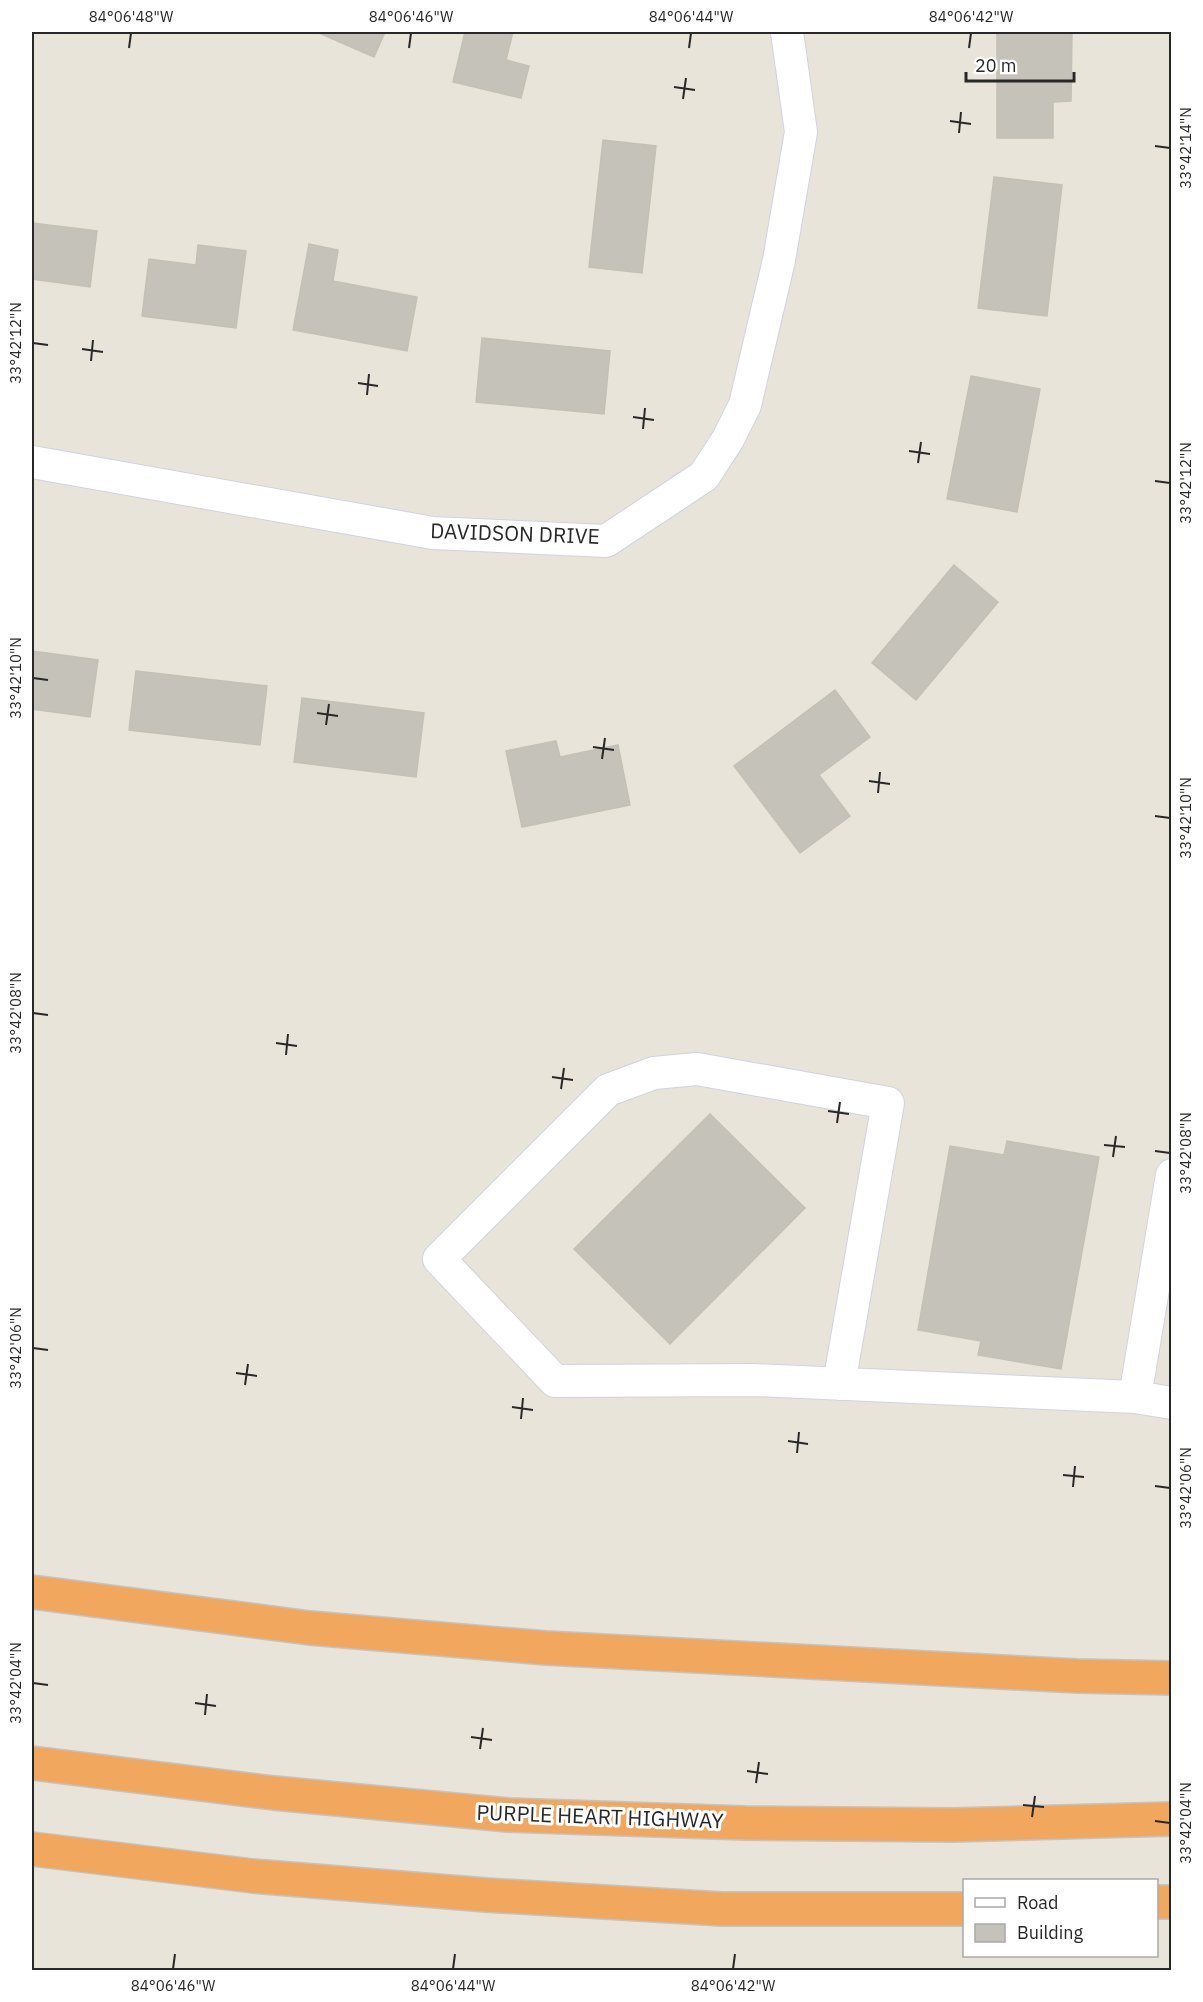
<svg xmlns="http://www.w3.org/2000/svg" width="1203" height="2002" font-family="'IBM Plex Sans',sans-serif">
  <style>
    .building { fill: #c5c2b9; stroke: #c4c0b4; stroke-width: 1.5 }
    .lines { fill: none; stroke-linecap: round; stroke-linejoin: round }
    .minor-casing { stroke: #d0d2e0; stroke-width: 34 }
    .motorway-casing { stroke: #c3c3c3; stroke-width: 36 }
    .minor { stroke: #fff; stroke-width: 32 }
    .motorway { stroke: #f1a75e; stroke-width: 33 }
    .ticks { fill: none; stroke: #282828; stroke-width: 2 }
    .labels { text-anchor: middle; stroke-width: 6; stroke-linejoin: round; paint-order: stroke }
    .street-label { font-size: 21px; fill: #282828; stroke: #fff }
    .neatline { fill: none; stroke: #282828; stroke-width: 2 }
    .ticks-label { font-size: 15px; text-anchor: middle; fill: #282828 }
  </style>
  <rect width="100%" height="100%" fill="#e9e4da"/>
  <g class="building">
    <polygon points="317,32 385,32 374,57"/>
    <polygon points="465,32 513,32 506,60 529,66 521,98 453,82"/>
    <polygon points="997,32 1072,32 1071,101 1053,102 1053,138 997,138"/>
    <polygon points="603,140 656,146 642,273 589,267"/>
    <polygon points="994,177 1062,185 1047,316 978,308"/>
    <polygon points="32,223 97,231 90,287 32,279"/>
    <polygon points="309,244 338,250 333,281 417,297 407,351 293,330"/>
    <polygon points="198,245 246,251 236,328 142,316 149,259 196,265"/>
    <polygon points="482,338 610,351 604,414 476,402"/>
    <polygon points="971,376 1040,389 1017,512 947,499"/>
    <polygon points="954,565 998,602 916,700 872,663"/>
    <polygon points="32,651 98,660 90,717 32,709"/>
    <polygon points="136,671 267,686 260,745 129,730"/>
    <polygon points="835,690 870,737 819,775 850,816 800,853 734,766"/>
    <polygon points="302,698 424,713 416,777 294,762"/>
    <polygon points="556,741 560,757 618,745 630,805 522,827 506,751"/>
    <polygon points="710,1114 805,1208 670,1344 574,1249"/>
    <polygon points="1007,1141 1099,1157 1061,1369 978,1355 981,1341 918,1330 950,1146 1004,1155"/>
  </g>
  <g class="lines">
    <defs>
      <g id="minor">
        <polyline points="32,462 433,533 606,541 704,476 728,439 745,405 779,260 801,132 787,32"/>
        <polyline points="839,1384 888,1103 697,1069 654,1073 608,1090 439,1259 555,1381 755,1380 1135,1397 1172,1403"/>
        <polyline points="1135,1397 1172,1175"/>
      </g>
      <g id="motorway">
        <polyline points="32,1592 310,1628 546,1648 1077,1676 1172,1678"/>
        <polyline points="32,1763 274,1793 508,1815 745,1823 953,1825 1172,1819"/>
        <polyline points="32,1849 253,1876 486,1895 722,1909 964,1909"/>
        <polyline points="1156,1902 1172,1902"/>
      </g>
    </defs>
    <use href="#minor" class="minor-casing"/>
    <use href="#motorway" class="motorway-casing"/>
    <use href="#minor" class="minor"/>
    <use href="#motorway" class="motorway"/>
  </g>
  <path class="ticks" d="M129,48L131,33M409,48L411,33M689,48L691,33M969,48L971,33M674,87L695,90M683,99L686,78M950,121L971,124M959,133L961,112M1155,146L1170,148M33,343L48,345M82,349L103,352M91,361L93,340M358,383L378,386M367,395L369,374M633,417L654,420M643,429L645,408M909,451L930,454M918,463L921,442M1155,481L1170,483M33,678L48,680M317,713L338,716M326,725L329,704M593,747L614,750M602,759L605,738M869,781L890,784M878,793L880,772M1155,816L1170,818M33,1013L48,1015M276,1043L297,1046M286,1055L288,1034M552,1077L573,1080M561,1089L564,1068M828,1111L849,1114M837,1123L840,1102M1104,1145L1125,1147M1155,1151L1170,1153M1113,1157L1116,1136M33,1348L48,1350M236,1373L257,1376M245,1385L248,1364M512,1407L533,1410M521,1419L523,1398M788,1441L808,1444M797,1453L799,1432M1063,1475L1084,1477M1155,1486L1170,1488M1073,1487L1075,1466M33,1683L48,1685M195,1703L216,1706M205,1715L207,1694M471,1737L492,1740M480,1749L483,1728M747,1771L768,1774M756,1783L759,1762M1023,1805L1044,1807M1032,1817L1035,1796M1155,1821L1170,1823M173,1969L175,1954M453,1969L455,1954M733,1969L735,1954"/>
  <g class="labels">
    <g class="street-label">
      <text transform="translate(515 534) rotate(2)" y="7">DAVIDSON DRIVE</text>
      <text transform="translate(600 1817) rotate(2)" y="7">PURPLE HEART HIGHWAY</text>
    </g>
  </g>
  <rect width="1203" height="2002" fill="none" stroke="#ffffff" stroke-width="66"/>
  <rect x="963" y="1879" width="195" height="78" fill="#ffffff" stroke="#a9a9a9" stroke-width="1.5"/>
  <rect x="975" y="1898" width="30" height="9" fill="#ffffff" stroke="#a9a9a9" stroke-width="1.5"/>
  <text x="1017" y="1909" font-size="18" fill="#282828">Road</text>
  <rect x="975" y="1924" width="30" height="18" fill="#c5c2b9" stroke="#a9a9a9" stroke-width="1.5"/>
  <text x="1017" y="1939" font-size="18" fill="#282828">Building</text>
  <path d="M966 72v9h108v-9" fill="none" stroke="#282828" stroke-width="3"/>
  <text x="975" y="72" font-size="18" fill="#282828" stroke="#ffffff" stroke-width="4.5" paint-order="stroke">20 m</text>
  <rect x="33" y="33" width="1137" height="1936" class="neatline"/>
  <g class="ticks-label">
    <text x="131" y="22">84°06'48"W</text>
    <text x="411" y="22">84°06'46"W</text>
    <text x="691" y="22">84°06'44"W</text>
    <text x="971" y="22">84°06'42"W</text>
    <text transform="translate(1186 148) rotate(-90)" y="5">33°42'14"N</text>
    <text transform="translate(16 343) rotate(-90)" y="5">33°42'12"N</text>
    <text transform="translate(1186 483) rotate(-90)" y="5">33°42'12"N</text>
    <text transform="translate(16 678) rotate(-90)" y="5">33°42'10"N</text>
    <text transform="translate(1186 818) rotate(-90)" y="5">33°42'10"N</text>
    <text transform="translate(16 1013) rotate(-90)" y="5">33°42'08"N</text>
    <text transform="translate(1186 1153) rotate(-90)" y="5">33°42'08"N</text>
    <text transform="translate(16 1348) rotate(-90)" y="5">33°42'06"N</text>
    <text transform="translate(1186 1488) rotate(-90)" y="5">33°42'06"N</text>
    <text transform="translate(16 1683) rotate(-90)" y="5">33°42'04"N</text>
    <text transform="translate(1186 1823) rotate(-90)" y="5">33°42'04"N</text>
    <text x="173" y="1991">84°06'46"W</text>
    <text x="453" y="1991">84°06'44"W</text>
    <text x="733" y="1991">84°06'42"W</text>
  </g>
</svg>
